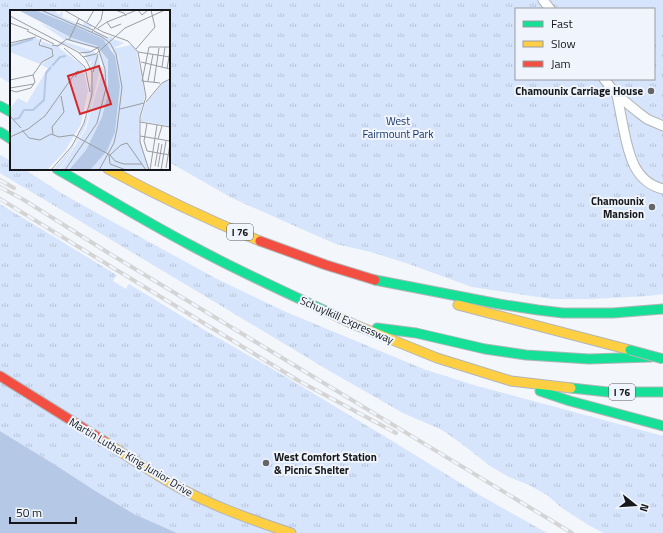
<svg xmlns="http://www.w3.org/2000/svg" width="663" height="533" font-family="'Titillium Web',sans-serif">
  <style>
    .park { fill: url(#park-tufts); fill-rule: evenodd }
    .pitch { fill: #d6e4fc }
    .water { fill: #b5c8e6 }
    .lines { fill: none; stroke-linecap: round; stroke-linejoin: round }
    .street-casing { stroke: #b2b5b8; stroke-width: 11 }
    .fast-casing { stroke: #b2b5b8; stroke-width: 11 }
    .slow-casing { stroke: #b2b5b8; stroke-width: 11 }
    .jam-casing { stroke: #b2b5b8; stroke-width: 11 }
    .street { stroke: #fdfefe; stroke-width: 9 }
    .fast { stroke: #16e098; stroke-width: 9 }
    .slow { stroke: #ffcf43; stroke-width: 9 }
    .jam { stroke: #f24e42; stroke-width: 9 }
    .rail-casing { stroke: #d4d4d5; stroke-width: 4 }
    .rail { stroke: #f0f5fd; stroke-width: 2.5; stroke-dasharray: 8; stroke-linecap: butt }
    .fast-bridge-casing { stroke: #b2b5b8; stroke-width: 11; stroke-linecap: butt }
    .fast-bridge { stroke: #16e098; stroke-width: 9 }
    .poi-dot { fill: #636568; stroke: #f0f5fd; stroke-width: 1.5 }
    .labels { text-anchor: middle; stroke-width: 4; stroke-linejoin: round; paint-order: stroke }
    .shield { fill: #f0f5fd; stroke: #575a5e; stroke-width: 1 }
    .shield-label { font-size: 10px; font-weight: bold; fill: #15171a }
    .poi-label { font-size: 11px; font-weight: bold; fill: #15171a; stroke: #f0f5fd; text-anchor: end }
    .park-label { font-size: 11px; fill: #153466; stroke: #f0f5fd }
    .street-label { font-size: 11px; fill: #15171a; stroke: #f0f5fd }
    .inset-river { fill: none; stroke: #b5c8e6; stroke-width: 2 }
    .inset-road { fill: none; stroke: #9a9da0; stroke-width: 1 }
    .view { fill: #d62828; fill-opacity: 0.15; stroke: #d62828; stroke-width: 2 }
    .inset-edge { fill: none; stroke: #15171a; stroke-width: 2 }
  </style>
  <defs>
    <pattern id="park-tufts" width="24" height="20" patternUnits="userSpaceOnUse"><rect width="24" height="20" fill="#d6e4fc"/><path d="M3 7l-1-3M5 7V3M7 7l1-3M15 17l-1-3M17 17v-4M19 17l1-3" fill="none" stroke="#b7c3d7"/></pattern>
  </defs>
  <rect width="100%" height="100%" fill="#f3f6fa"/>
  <g class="park">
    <path d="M0,0H663V294L648,296L590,299H552L472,287L409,264L371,252L336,244L329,241L297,227L232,198L169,162V11H11V84L0,77ZM516,9H654V79H516Z"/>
    <polygon points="0,155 11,161 11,169 24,169 61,193 131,232 215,278 286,312 426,370 477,386 663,436 663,533 604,533 590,526 562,508 547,495 529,485 509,477 490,466 462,444 442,430 403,413 328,370 0,173"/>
    <polygon points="0,204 115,274 116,275 113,281 126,289 129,284 206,331 286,377 389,439 483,497 547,533 177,533 134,514 97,492 57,466 0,431"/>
  </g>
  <polygon class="pitch" points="553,0 663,0 663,34 654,43 654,9 560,9"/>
  <polygon class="water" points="0,431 57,466 97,492 134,514 177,533 0,533"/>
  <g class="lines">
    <defs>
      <g id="street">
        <polyline points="543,0 550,9"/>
        <polyline points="604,79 617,95 639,113 647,119 663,126"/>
        <path d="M617,95C619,105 621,116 623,126C628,151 633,182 663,189"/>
      </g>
      <g id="fast">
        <polyline points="0,106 11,112"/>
        <polyline points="0,132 11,139"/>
        <path d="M57,169C102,195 146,222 192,246C238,271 285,292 332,314"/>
        <polyline points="375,280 499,304 538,310 563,313 613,313 663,309"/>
        <polyline points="377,328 416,333 485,349 526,355 589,359 651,357"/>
        <polyline points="571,388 608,392 663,392"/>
        <polyline points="540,391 570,401 663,426"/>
      </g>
      <g id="slow">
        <path d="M108,169C158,196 208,220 260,241"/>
        <polyline points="458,305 630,350"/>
        <polyline points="332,314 353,324 437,358 511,381 571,388"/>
        <path d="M104,441C125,455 147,469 169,482C207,504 249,519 291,533"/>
      </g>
      <g id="jam">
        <polyline points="260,241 326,265 375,280"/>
        <polyline points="0,376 104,441"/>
      </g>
    </defs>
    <use href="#street" class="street-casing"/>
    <use href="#fast" class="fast-casing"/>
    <use href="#slow" class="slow-casing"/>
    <use href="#jam" class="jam-casing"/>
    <use href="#street" class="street"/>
    <use href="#fast" class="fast"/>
    <use href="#slow" class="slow"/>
    <use href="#jam" class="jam"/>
    <defs>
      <g id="rail">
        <polyline points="0,180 14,188"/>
        <polyline points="0,187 24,200 107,252 572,533"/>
        <polyline points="0,199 299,381 396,433"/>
      </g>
    </defs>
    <use href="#rail" class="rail-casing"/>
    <use href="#rail" class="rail"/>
    <defs>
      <polyline id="fast-bridge" points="630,350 663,359"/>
    </defs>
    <use href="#fast-bridge" class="fast-bridge-casing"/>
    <use href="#fast-bridge" class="fast-bridge"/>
  </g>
  <g class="poi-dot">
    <circle cx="651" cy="91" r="4"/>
    <circle cx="652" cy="207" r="4"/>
    <circle cx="266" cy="463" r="4"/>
  </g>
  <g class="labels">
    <g class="shield">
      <rect x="227" y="224" width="26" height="16" rx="3"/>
      <rect x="609" y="384" width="26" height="16" rx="3"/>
    </g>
    <g class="shield-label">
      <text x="240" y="236">I 76</text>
      <text x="622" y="396">I 76</text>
    </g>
    <g class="poi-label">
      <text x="643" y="95">Chamounix Carriage House</text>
      <text x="644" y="205">Chamounix<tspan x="644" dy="13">Mansion</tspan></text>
      <text x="274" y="461" text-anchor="start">West Comfort Station<tspan x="274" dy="13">&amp; Picnic Shelter</tspan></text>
    </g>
    <g class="park-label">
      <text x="398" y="125">West<tspan x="398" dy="13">Fairmount Park</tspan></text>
    </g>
    <g class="street-label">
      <text transform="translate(347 320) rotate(24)" y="4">Schuylkill Expressway</text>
      <text transform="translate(131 457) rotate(31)" y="4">Martin Luther King Junior Drive</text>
    </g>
  </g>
  <g transform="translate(10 10)">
    <rect width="160" height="160" fill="#f3f6fa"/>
    <path d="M121,35L126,39L135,86L129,107V127L114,123L109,116L112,65L107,38ZM160,70V116L130,111L135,94L154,72Z" fill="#d6e4fc"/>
    <path d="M25,0H44L49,5L53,0L52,7L73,16L74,11L82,15L80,19L98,28L101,26L103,29L114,33L104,38H107L110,46H108L112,65L109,116L114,123L129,127L139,160H80L97,141L105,122L110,76L102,39L52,11ZM30,13L62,28L87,36L98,51V83L92,107L76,140L59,160H50L76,119L93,57L88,39L55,30ZM23,27L30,30L29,35L41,39L43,45L30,54L0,42V34ZM31,31L45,36L53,31L83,41L89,46L90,60L80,102L74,120L52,156L48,160H43L65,134L78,105L82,57L80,55L82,49L79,53L74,43L54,34L48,37L73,56L78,81L71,114L55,141L37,160H0V99L8,88L17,93L38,58L31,55L44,44L43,40L32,37Z" fill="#d6e4fc"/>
    <path d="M56,62L65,66L56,79L48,73Z" fill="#d6e4fc"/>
    <path d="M8,0H25L62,15L93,29L105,46L110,76L105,122L97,141L80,160H59L76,140L92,107L98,83V50L87,36L62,28Z" fill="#b5c8e6"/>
    <path class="inset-river" d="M0,36L23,29M42,56L50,47L56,46M4,109L9,108L14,100H23L34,90L36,63L41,57"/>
    <path class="inset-road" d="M31,0L92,27L100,33L106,44L112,77L107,119L104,133L89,160M54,0L93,22L118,31L128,42L136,87L130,107V132L139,160M105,0L114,3L116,6M128,0L132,5L138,0M0,6L68,42L76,50L82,62V84L74,113L62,136L41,160M77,12L84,0M97,12L101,18L111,14M0,13L19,20M67,13L83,20M88,18L97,12L127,0M17,21L44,34M84,21L98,28M82,22L91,10L93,0M59,30L69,8M0,33L26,27M42,35L48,36L57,29M54,38L75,57L80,82M126,39L145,17L141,0M128,42L160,47M69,43L80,42L89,37M73,47L86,44L115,18L155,0M131,52L160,59M152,57L155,37M157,59L160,40M83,62L88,44M0,70L23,65L32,52L43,46L42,39L29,35L31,29M138,71L143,44M144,72L149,38M150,73L132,71L139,37H160M0,78L24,74M0,80L6,82L21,78L25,72L23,65M136,92L152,73L160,69M110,99L134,93M0,106L11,118M130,112L160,117M137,113L134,131L137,141L160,145M12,120L19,128L30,130L41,124L49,127L63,125L100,145L111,135L117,133L136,160M43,124L42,117L54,102L51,86M130,126L160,131M0,127L18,119L35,106L66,62L69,61L65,67M148,129L152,116M99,145L100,154L116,160M100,145L105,151L114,154H132M145,156L149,133M148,157L152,134M156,158L160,134M55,160L87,113L96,78L95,59L88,38L56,29M140,160L147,115M151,160L156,131"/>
    <path class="view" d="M89,56L101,94L70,104L58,66Z"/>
    <rect width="160" height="160" class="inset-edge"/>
  </g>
  <rect x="515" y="8" width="140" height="72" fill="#f0f5fd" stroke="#989ca2"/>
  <rect x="523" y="21" width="20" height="6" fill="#16e098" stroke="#989ca2"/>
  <text x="551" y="28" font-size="12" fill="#15171a">Fast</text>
  <rect x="523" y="41" width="20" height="6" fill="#ffcf43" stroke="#989ca2"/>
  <text x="551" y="48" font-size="12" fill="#15171a">Slow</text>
  <rect x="523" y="61" width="20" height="6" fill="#f24e42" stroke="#989ca2"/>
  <text x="551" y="68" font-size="12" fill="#15171a">Jam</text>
  <g transform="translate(635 505) rotate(107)" stroke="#f0f5fd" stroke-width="3" paint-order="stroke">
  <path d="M0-3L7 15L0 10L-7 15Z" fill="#15171a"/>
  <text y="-6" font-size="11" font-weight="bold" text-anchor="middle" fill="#15171a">N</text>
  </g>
  <path d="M10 517v6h66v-6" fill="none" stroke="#15171a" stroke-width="2"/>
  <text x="16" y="517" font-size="12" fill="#15171a" stroke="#f0f5fd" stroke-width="3" paint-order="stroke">50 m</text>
</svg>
